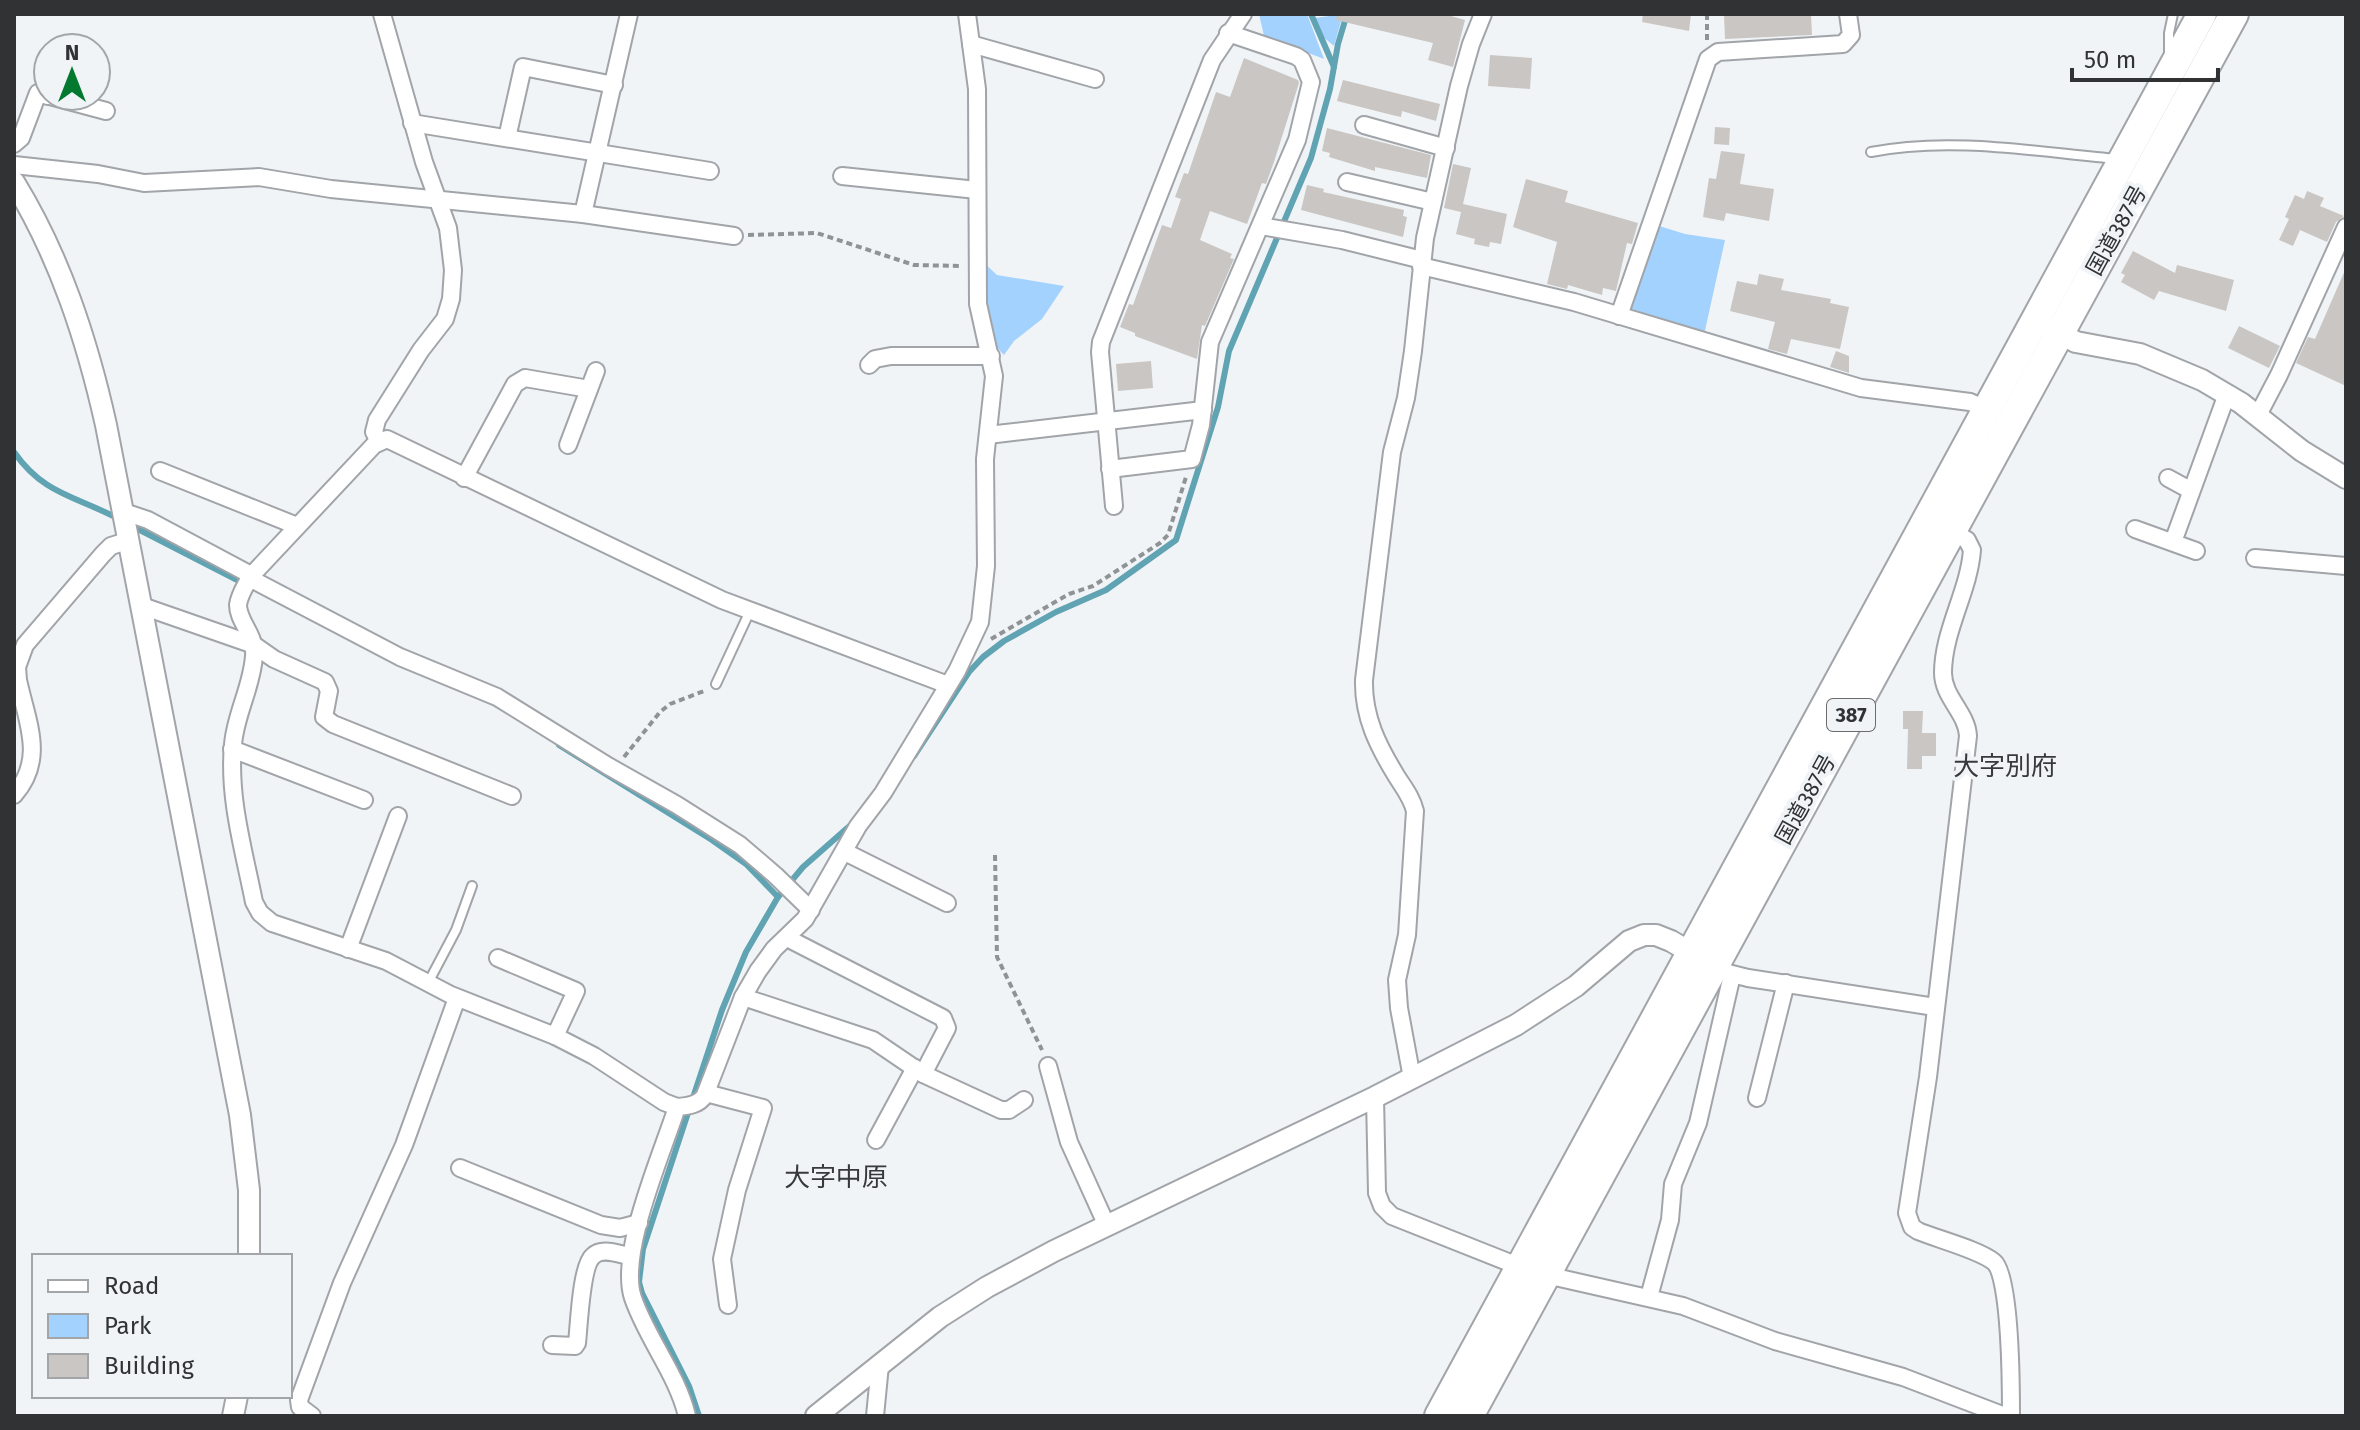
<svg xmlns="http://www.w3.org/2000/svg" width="2360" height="1430" font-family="'Fira Sans','Noto Sans JP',sans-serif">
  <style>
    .green { fill: #a2d2fd }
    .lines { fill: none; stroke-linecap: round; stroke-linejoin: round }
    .stream { stroke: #60a3b2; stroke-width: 6 }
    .building { fill: #cac6c3 }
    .service-casing { stroke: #a1a4a8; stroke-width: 12 }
    .minor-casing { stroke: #a1a4a8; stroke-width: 20 }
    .tertiary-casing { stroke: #a1a4a8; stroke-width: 24 }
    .trunk-casing { stroke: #a1a4a8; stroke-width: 32 }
    .path { stroke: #909395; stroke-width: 4; stroke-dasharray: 6 4; stroke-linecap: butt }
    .service { stroke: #fff; stroke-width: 8 }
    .minor { stroke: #fff; stroke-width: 16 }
    .tertiary { stroke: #fff; stroke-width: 20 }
    .trunk { stroke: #fff; stroke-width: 28 }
    .labels { text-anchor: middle; stroke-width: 8; stroke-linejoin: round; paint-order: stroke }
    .shield { fill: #f0f4f7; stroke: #6a6c6e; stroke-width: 2 }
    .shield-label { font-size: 20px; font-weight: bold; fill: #303233 }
    .street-label { font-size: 22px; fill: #303233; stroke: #f0f4f7 }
    .quarter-label { font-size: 26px; fill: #37393c; stroke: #f0f4f7 }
  </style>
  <rect width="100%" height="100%" fill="#f0f4f7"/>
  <g class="green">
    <polygon points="1259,14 1307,14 1324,59 1264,36"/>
    <polygon points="1343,14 1334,46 1322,36 1315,18"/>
    <polygon points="1656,225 1685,234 1725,240 1704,335 1632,309 1628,302"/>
    <path d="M983,262L997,275L1064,286L1042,319L1014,341L1004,355C980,332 985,293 983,262Z"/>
  </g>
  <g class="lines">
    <g class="stream">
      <polyline points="1311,14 1334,67"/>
      <path d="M14,452C44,495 76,496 119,519"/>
      <polyline points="132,526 243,583"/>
      <polyline points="559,745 712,840 746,864 778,897"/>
      <polyline points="914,756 969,672 983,657 1004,641 1056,612 1106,590 1176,540 1218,407 1229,351 1311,158 1330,89 1338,44 1347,14"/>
      <polyline points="699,1416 689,1386 642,1293 639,1282 643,1249 722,1010 746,952 778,897 803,867 853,823"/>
    </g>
  </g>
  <g class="building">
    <polygon points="1337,14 1444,14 1465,20 1453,67 1428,60 1433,43 1336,20"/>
    <polygon points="1643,14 1691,14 1689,31 1642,22"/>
    <polygon points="1724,14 1811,14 1812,35 1725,39"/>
    <polygon points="1490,55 1532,58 1530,89 1488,86"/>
    <polygon points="1244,58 1298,80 1299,83 1274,162 1266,184 1262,183 1247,224 1210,211 1200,240 1232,254 1230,258 1234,259 1205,326 1202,325 1197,359 1135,336 1135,333 1120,327 1129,304 1133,305 1162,225 1171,228 1181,199 1175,197 1184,173 1188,174 1216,92 1230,97"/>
    <polygon points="1343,80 1440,104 1436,121 1402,111 1401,117 1392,115 1337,101"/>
    <polygon points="1715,127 1730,128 1729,145 1714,144"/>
    <polygon points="1327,128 1431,155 1427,178 1375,167 1375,171 1329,157 1330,153 1322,151"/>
    <polygon points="1721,151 1745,154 1740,184 1774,189 1769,221 1726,213 1724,221 1703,217 1709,178 1716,179"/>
    <polygon points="1453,164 1471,168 1463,204 1507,214 1501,244 1490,242 1489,247 1474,244 1475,239 1456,234 1461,212 1444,208"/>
    <polygon points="1526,179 1568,191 1565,202 1638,223 1632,244 1627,243 1616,291 1603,288 1602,295 1568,285 1567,289 1547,284 1557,242 1513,227"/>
    <polygon points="1307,185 1324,189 1323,192 1404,210 1403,216 1407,217 1403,237 1301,210"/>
    <polygon points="2307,191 2324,198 2320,206 2344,216 2336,222 2327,242 2300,230 2293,246 2279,240 2289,219 2285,217 2295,195 2304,199"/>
    <polygon points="2133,251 2175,273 2177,265 2234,280 2226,311 2159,291 2154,300 2121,282 2125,275 2121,273"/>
    <polygon points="2346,268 2346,386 2296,363 2308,337 2315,339"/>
    <polygon points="1759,274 1784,279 1781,290 1831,299 1830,303 1849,307 1840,349 1791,339 1787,354 1768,349 1775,322 1730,311 1737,281 1757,285"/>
    <polygon points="2239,326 2280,346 2269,368 2228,348"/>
    <polygon points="1836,351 1849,356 1849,373 1830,367"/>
    <polygon points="1151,361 1153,388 1118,391 1116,364"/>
    <polygon points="1903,711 1923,711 1922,733 1936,733 1936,756 1922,756 1922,769 1907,769 1908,729 1903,729"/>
  </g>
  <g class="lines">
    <defs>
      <g id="service">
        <polyline points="2169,57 2169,33 2173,14"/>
        <path d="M1871,152C1951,136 2037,152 2118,159"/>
        <polyline points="716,684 750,611"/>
        <polyline points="428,983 456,930 472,886"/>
      </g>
      <g id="minor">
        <polyline points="971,44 1095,79"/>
        <polyline points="50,96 106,111"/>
        <polyline points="412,123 710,171"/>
        <polyline points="1364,125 1446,148"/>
        <polyline points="507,138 523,67 614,85"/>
        <polyline points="14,144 21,138 38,93 48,96"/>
        <polyline points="14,165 98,174 144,183 259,177 331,189 583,214 734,236"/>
        <polyline points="842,176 977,190"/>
        <polyline points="1347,182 1433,202"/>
        <polyline points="583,214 629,14"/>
        <polyline points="1261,226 1342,240 1422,260"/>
        <polyline points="1421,266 1574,302 1861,388 1970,402 1986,409"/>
        <polyline points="1619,316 1708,59 1718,52 1843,44 1851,35 1848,14"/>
        <polyline points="869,365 875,359 891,356 991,356"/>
        <polyline points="2258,415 2279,375 2346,227"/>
        <polyline points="988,435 1203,410"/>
        <polyline points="379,442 374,432 377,420 421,350 445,319 451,299 453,270 448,228 424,162 382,14"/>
        <polyline points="568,445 596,371"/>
        <polyline points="1110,469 1192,459 1201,425 1210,342 1297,140 1311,82 1302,60 1296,56 1228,33"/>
        <polyline points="160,471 297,526"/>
        <polyline points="464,478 515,384 525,378 589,389"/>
        <polyline points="2168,478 2190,490"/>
        <polyline points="1114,506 1100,352 1101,342 1212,60 1243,14"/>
        <polyline points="124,512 148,520 251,575 257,582 400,657 497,697 608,766 677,805 740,845 775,875 811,910"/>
        <polyline points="2135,529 2196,551"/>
        <path d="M1951,531L1967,540L1972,550C1969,591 1943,631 1943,673C1943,697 1967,713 1968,736L1928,1077L1907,1213L1912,1227L1918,1231C1937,1239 1980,1250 1994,1262C2011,1276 2011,1390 2011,1416"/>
        <polyline points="2173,542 2227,394"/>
        <polyline points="2255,558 2346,566"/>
        <polyline points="142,606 254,645 274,659 325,682 329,691 324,717 333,724 512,796"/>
        <polyline points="232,749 364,800"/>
        <path d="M14,795C46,759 27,722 18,680L17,667L25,645L103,554L111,546L130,540"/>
        <polyline points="845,852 947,903"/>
        <polyline points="787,938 943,1018 947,1028 923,1074"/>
        <polyline points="348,949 398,816"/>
        <polyline points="498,958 576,991 555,1036"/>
        <polyline points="1724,972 1748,978 1935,1007"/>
        <polyline points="743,997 873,1040 923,1074 1001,1110 1009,1110 1024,1100"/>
        <polyline points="1048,1066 1069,1142 1107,1226"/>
        <path d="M1412,1078L1399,1008L1397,980L1407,935L1415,811C1412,798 1404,788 1397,777C1378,746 1363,717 1364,680L1392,452L1406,398L1413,351L1425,238L1459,86L1471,44L1483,14"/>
        <polyline points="706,1093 763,1108 737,1190 722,1259 728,1305"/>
        <polyline points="1375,1097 1377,1193 1382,1206 1392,1216 1533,1272 1683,1306 1775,1341 1903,1377 2005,1416"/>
        <polyline points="1757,1098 1786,983"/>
        <path d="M677,1107L664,1102L594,1056L555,1036L451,995L386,961L272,923L260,913L254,902C244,851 228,798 233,745C235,715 252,687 254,656C256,635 238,622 238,605C239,595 246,585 250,577L374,445L387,439L722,600L948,685"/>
        <polyline points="876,1140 915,1068"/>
        <polyline points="460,1168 601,1225 620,1228 639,1223"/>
        <polyline points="1649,1297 1670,1220 1673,1184 1698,1123 1732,975"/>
        <path d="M552,1345L575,1346L577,1343C579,1326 581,1266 593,1256C602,1247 618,1254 629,1256"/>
        <polyline points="312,1416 300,1407 299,1400 342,1283 404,1145 457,998"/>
        <path d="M687,1416C677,1374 647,1339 633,1298C618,1253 662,1154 677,1107C688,1106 699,1105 705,1095L743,997L758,971L774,949L805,919L858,826L883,793L957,671L980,622L986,566L985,459L994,376L978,304L977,89L967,14"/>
        <polyline points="875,1416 880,1365"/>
      </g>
      <g id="tertiary">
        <path d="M14,182C60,257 87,340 106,425L240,1115L249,1190V1256"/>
        <polyline points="2049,328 2076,342 2140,354 2202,380 2241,403 2302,451 2346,478"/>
        <polyline points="233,1416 237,1396"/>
        <polyline points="816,1416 940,1317 987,1287 1054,1251 1375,1097 1516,1025 1576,986 1629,941 1644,935 1656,935 1671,941 1700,958"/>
      </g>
      <g id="trunk">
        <polyline points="1439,1416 2202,14"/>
        <polyline points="1469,1416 2234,14"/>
      </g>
    </defs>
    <use href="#service" class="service-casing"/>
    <use href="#minor" class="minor-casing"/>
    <use href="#tertiary" class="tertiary-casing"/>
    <use href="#trunk" class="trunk-casing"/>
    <g class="path">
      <polyline points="1707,14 1707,40"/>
      <polyline points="748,235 817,233 914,265 962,266"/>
      <polyline points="991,639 1069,594 1093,586 1160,543 1168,535 1186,477"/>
      <polyline points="624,757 660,712 670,704 704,691"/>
      <polyline points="995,855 997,957 1042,1050"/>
    </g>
    <use href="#service" class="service"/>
    <use href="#minor" class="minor"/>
    <use href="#tertiary" class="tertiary"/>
    <use href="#trunk" class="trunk"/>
  </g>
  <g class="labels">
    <rect class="shield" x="1827" y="699" width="48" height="32" rx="6"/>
    <g class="shield-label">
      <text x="1851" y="722">387</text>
    </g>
    <g class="street-label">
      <text transform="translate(2116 230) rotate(-61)" y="8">国道387号</text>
      <text transform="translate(1805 799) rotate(-61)" y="8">国道387号</text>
    </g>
    <g class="quarter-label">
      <text x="2005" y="775">大字別府</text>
      <text x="836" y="1186">大字中原</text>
    </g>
  </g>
  <rect width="2360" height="1430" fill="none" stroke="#303233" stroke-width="32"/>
  <rect x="32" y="1254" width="260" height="144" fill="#f0f4f7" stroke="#a3a6a9" stroke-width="2"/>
  <rect x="48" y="1280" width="40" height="12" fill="#ffffff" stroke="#a3a6a9" stroke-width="2"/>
  <text x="104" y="1294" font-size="24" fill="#303233">Road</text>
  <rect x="48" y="1314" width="40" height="24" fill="#a2d2fd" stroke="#a3a6a9" stroke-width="2"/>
  <text x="104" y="1334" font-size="24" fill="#303233">Park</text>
  <rect x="48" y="1354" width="40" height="24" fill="#cac6c3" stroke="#a3a6a9" stroke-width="2"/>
  <text x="104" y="1374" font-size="24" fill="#303233">Building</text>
  <g transform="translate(72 72)"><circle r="38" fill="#f0f4f7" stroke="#a3a6a9" stroke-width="2"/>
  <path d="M0-6L14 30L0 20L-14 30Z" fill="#02792f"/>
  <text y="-12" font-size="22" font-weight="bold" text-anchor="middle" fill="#303233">N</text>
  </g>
  <path d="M2072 68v12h146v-12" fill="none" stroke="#303233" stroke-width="4"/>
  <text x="2084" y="68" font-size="24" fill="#303233" stroke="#f0f4f7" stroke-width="6" paint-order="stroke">50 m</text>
</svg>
